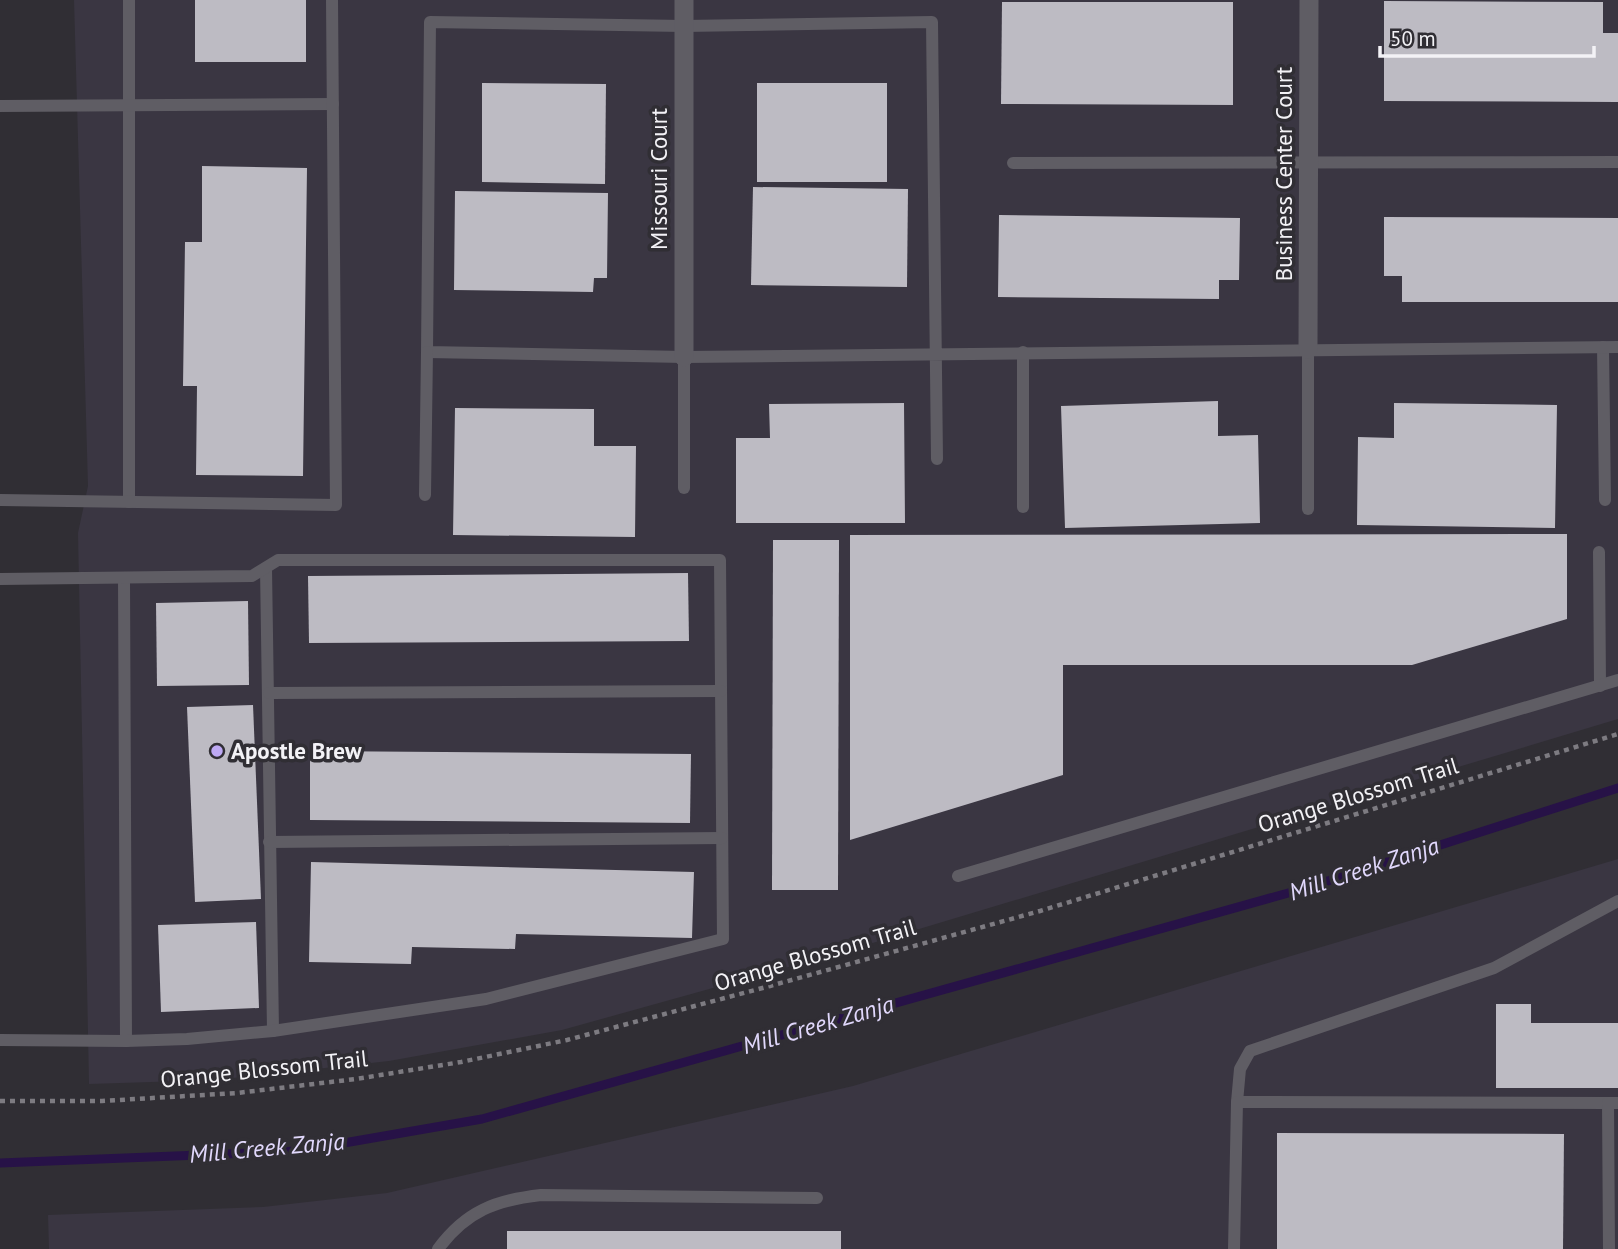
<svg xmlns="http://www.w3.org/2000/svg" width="1618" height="1249" font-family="'PT Sans',sans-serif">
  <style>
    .built { fill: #3a3642 }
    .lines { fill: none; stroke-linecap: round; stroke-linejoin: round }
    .stream { stroke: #271247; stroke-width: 9 }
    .building { fill: #bdbbc3 }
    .path { stroke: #7d7b81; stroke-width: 4.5; stroke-dasharray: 5 5; stroke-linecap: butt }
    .service { stroke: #5f5d64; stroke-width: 12 }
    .minor { stroke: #5f5d64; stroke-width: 19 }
    .poi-dot { fill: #bea9f4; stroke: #302e34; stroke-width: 2.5 }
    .labels { text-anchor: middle; stroke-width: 7; stroke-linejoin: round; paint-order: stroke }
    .street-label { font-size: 23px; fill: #f3f2f6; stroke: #302e34 }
    .poi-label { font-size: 23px; font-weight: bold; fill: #f3f2f6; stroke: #302e34; text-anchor: start }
    .water-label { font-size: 24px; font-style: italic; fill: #e1d8fc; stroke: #302e34 }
  </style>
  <rect width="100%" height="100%" fill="#302e34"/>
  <g class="built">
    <polygon points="74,0 1618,0 1618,719 846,951 562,1030 389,1061 214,1080 89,1084 78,533 88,486"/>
    <polygon points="1618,859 1618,1249 49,1249 48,1215 263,1207 387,1193 853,1086"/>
  </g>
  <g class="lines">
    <polyline class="stream" points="0,1163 298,1151 482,1119 1306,888 1618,788"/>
  </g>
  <g class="building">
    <rect x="195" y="0" width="111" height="62"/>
    <polygon points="1384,1 1603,2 1603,33 1618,33 1618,102 1384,101"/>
    <polygon points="1002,2 1233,2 1233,105 1001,104"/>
    <polygon points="482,83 606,84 605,184 482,182"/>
    <rect x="757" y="83" width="130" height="99"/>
    <polygon points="202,166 307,168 303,476 196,475 197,386 183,386 185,242 202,242"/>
    <polygon points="753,187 908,189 907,287 751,285"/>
    <polygon points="455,191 608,193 607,278 594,278 593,292 454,290"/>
    <polygon points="999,215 1240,218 1239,280 1219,280 1219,299 998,297"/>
    <polygon points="1384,217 1618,218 1618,302 1402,302 1402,276 1384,276"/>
    <polygon points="1218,401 1218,436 1258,435 1260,523 1065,528 1061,406"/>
    <polygon points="904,403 905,523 736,523 736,438 770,438 769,404"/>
    <polygon points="1394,403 1557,405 1555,528 1357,525 1358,437 1394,438"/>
    <polygon points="455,408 594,409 594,446 636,446 635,537 453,535"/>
    <polygon points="1567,534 1567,619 1412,665 1063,665 1063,775 850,840 850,535"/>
    <polygon points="773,540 839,540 838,890 772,890"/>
    <polygon points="688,573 689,641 309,643 308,576"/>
    <polygon points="248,601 249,685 157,686 156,603"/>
    <polygon points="253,705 261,899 195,902 187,707"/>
    <polygon points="310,751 691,754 690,823 310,820"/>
    <polygon points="311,862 694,872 692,938 516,934 515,949 412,947 411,964 309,962"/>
    <polygon points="256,922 259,1008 161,1012 158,925"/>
    <polygon points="1496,1004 1531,1004 1531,1023 1618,1023 1618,1088 1496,1088"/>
    <polygon points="1277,1133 1564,1134 1563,1249 1277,1249"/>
    <rect x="507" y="1231" width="334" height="18"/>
  </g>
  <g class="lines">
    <polyline class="path" points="0,1101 102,1101 237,1093 356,1079 461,1062 567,1040 770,986 1040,911 1618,734"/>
    <g class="service">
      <polyline points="129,0 129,502"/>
      <polyline points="0,106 333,104"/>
      <polyline points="1013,163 1618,162"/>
      <polyline points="1603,347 1605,500"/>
      <polyline points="1308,349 1308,509"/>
      <polyline points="1023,352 1023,507"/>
      <polyline points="684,357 684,488"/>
      <polyline points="937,459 932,22 684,26 430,22 427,352 684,357 1618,347"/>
      <polyline points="425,495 427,352"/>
      <polyline points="0,500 336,505 332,0"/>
      <polyline points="1599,552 1600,686"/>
      <polyline points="266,568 273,1031"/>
      <polyline points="124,578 126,1041"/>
      <polyline points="0,579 252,576 278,560 720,560 723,939 486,999 273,1031 187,1039 126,1041 0,1040"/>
      <polyline points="269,693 721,691"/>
      <polyline points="269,842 722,838"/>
      <polyline points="958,876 1618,680"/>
      <polyline points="1237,1102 1240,1069 1250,1051 1494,968 1618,901"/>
      <path d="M438,1249C466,1211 496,1200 541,1195L817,1198"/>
      <polyline points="1234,1249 1237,1102 1608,1103"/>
      <polyline points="1609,1249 1608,1103 1618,1103"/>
    </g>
    <g class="minor">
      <polyline points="684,0 684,357"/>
      <polyline points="1308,349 1309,0"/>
    </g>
  </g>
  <circle class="poi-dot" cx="217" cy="751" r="7"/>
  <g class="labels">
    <g class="street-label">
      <text transform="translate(1284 174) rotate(-90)" y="8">Business Center Court</text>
      <text transform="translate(659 179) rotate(-90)" y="8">Missouri Court</text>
      <text transform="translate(1358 795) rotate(-17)" y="8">Orange Blossom Trail</text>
      <text transform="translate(815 955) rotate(-16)" y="8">Orange Blossom Trail</text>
      <text transform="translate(264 1069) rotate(-6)" y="8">Orange Blossom Trail</text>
    </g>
    <g class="poi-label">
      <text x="231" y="759">Apostle Brew</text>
    </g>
    <g class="water-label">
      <text transform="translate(1364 869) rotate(-18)" y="8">Mill Creek Zanja</text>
      <text transform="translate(818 1025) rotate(-16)" y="8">Mill Creek Zanja</text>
      <text transform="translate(267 1148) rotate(-5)" y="8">Mill Creek Zanja</text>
    </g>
  </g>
  <path d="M1380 46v10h214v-10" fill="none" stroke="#f3f2f6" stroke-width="3.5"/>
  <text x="1390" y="46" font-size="21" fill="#f3f2f6" stroke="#302e34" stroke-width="5" paint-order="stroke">50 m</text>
</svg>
